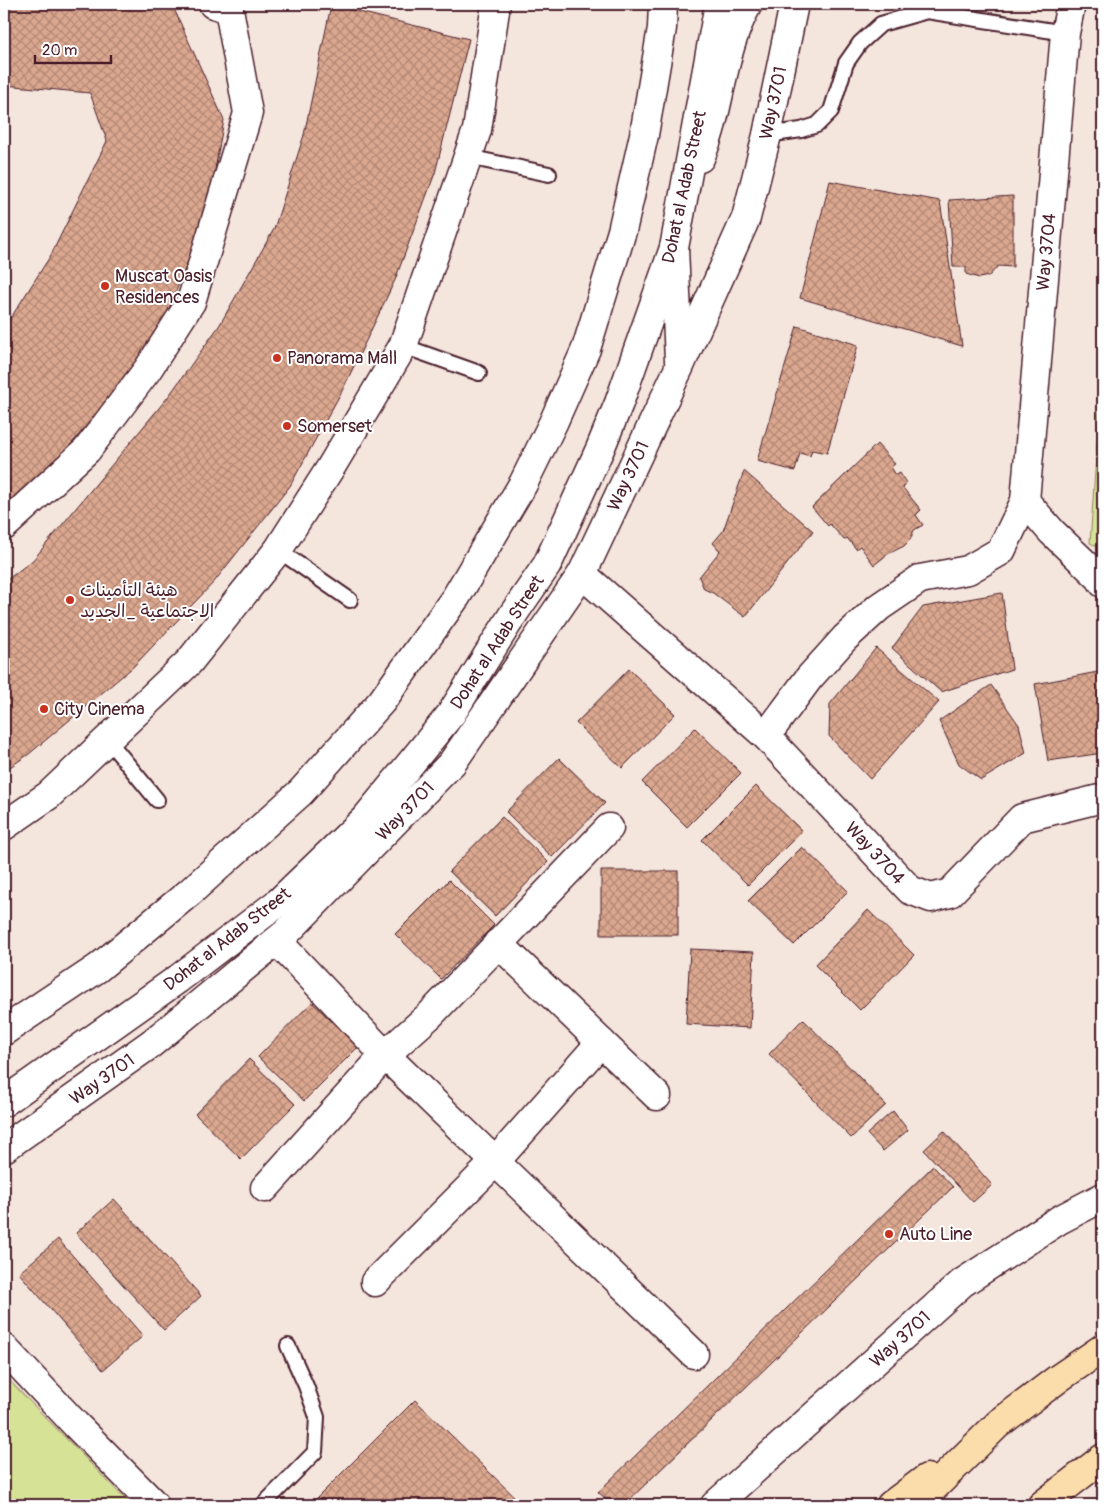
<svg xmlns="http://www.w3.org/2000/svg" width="1107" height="1509" font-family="Pangolin,'Playpen Sans Arabic',sans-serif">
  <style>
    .grass { fill: #d6e396; stroke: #908160 }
    .building { fill: url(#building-cross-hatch); stroke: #4a1f2b }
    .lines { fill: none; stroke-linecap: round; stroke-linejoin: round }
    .service-casing { stroke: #4a1f2b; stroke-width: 18 }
    .minor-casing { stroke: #4a1f2b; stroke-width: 31 }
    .tertiary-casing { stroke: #4a1f2b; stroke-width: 31 }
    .secondary-casing { stroke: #4a1f2b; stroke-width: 31 }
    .trunk-casing { stroke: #4a1f2b; stroke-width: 31 }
    .service { stroke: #fff; stroke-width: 14 }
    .minor { stroke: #fff; stroke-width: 28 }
    .tertiary { stroke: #fff; stroke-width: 28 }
    .secondary { stroke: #fff; stroke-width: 28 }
    .trunk { stroke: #fbddab; stroke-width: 28 }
    .poi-dot { fill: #c8321e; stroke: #fff; stroke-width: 2 }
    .labels { text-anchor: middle; stroke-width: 4; stroke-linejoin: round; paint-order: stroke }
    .street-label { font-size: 18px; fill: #4a1f2b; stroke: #fff }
    .poi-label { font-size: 18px; fill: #4a1f2b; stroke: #fff; text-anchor: start }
  </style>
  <defs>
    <pattern id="building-cross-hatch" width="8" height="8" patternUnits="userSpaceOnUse" patternTransform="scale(1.25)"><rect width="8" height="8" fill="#dba88f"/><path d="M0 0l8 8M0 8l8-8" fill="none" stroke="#b48875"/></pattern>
  </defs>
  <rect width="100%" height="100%" fill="#f4e5dd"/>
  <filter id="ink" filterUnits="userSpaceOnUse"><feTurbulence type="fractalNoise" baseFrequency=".02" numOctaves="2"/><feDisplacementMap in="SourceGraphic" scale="10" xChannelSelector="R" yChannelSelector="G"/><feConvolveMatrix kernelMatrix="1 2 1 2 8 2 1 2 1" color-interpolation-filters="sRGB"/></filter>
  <g filter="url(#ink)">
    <g class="grass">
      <polygon points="1103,355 1103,549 1090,543"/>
      <polygon points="4,1375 131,1505 4,1505"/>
    </g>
    <g class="building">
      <polygon points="4,4 151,4 175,11 224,120 207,214 156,341 41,481 4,513 4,325 12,316 51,255 107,141 90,93 4,85"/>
      <polygon points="331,5 469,39 435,173 395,280 343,389 290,486 214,582 133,667 29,754 4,771 4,582 33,560 168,397 219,326 274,229 304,135"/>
      <polygon points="830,181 940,201 962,346 800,298"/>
      <polygon points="1013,196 1013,267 998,266 989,276 979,278 966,274 966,267 953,267 949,200"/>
      <polygon points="797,326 858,345 827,453 812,450 810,456 800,453 795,471 757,461"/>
      <polygon points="877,444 895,464 891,467 896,475 900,473 906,483 903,488 921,510 916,515 923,525 914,530 910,540 904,546 888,554 874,565 860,546 856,549 847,538 844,540 830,524 828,526 812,507"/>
      <polygon points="744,471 813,531 745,617 713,593 704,589 699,577 720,551 713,543 723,531"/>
      <polygon points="1002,593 1012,669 941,692 892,648 923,607"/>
      <polygon points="876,648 939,702 870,779 829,736 830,704"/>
      <polygon points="629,669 675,714 622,768 576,723"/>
      <polygon points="1103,671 1103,753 1048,761 1035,684"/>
      <polygon points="991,685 1019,725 1026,753 981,780 959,764 939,721"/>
      <polygon points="695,728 741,773 687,827 642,782"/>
      <polygon points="559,758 605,803 552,857 506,812"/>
      <polygon points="756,786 802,831 748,885 702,840"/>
      <polygon points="502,817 548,862 495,916 449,871"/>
      <polygon points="802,847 848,891 794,945 748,901"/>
      <rect x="601" y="871" width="77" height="64"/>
      <polygon points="449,880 494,925 441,979 395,934"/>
      <polygon points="868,910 914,955 860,1010 815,965"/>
      <polygon points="690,949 754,952 750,1028 686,1024"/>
      <polygon points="312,1002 358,1047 304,1101 258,1057"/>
      <polygon points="803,1019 886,1105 851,1138 769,1054"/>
      <polygon points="249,1059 295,1104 241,1159 195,1114"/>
      <polygon points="893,1111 908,1130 883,1151 867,1134"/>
      <polygon points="944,1131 992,1185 973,1202 924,1150"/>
      <polygon points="933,1166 953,1187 624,1505 613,1505 598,1492"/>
      <polygon points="114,1199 201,1296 164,1330 76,1233"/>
      <polygon points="58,1239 143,1336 103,1370 19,1273"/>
      <polygon points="415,1400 523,1505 310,1505"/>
    </g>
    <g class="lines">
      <defs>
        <g id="service">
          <polyline points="767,135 801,130 817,125 831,111 846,63 860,43 881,24 927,11 1065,33"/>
          <polyline points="468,157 549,174"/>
          <polyline points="403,346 479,373"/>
          <polyline points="278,550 350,600"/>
          <polyline points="107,739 157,800"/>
          <polyline points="263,1505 315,1452 317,1417 306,1386 288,1346"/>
        </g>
        <g id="minor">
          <polyline points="674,248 679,361"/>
          <polyline points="1025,501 1052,532 1100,578 1103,583"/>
          <polyline points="4,526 87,450 148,369 191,302 248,113 229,9 213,4"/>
          <polyline points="582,574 766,736 910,890 931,898 950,893 1022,818 1103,798"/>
          <polyline points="766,736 809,678 845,638 879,607 920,579 968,570 1001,551 1025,501 1065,33 1071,4"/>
          <polyline points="4,826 49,795 189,662 278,550 331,467 403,346 477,130 496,4"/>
          <polyline points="277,941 385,1055 694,1354"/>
          <polyline points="498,943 657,1096"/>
          <polyline points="4,1148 152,1043 286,933 452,763 582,574 679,368 746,218 767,135 794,4"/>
          <polyline points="265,1188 385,1055 430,1015 609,828"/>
          <polyline points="375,1282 495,1162 601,1042"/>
          <polyline points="4,1348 76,1425 155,1505"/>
          <polyline points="715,1505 962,1283 1059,1220 1103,1197"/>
        </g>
        <path id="tertiary" d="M700,158C722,109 720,52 748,4"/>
        <g id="secondary">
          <polyline points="4,1031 98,968 190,892 301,792 382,701 456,597 523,484 553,423 586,349 622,231 644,135 662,28 663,4"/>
          <polyline points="4,1102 178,979 279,902 365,819 451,714 514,613 547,565 600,449 619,403 674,248 719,4"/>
        </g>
        <g id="trunk">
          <polyline points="891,1505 927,1478"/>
          <polyline points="916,1505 998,1424 1059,1378 1103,1348"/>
          <polyline points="1042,1505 1103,1458"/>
        </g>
      </defs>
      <use href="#service" class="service-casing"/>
      <use href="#minor" class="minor-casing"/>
      <use href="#tertiary" class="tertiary-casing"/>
      <use href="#secondary" class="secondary-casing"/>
      <use href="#trunk" class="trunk-casing"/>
      <use href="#service" class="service"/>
      <use href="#minor" class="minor"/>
      <use href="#tertiary" class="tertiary"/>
      <use href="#secondary" class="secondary"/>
      <use href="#trunk" class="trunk"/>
    </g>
  </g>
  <g class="poi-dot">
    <circle cx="105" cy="286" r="5"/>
    <circle cx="277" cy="358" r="5"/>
    <circle cx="287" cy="426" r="5"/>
    <circle cx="70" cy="600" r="5"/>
    <circle cx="44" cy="709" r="5"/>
    <circle cx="889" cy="1234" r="5"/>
  </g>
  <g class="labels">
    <g class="street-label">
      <text transform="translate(773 103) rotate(-78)" y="6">Way 3701</text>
      <text transform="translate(684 187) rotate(-78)" y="6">Dohat al Adab Street</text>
      <text transform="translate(1046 252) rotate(-85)" y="6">Way 3704</text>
      <text transform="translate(628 476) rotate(-65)" y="6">Way 3701</text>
      <text transform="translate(497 642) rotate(-57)" y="6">Dohat al Adab Street</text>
      <text transform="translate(405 811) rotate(-46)" y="6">Way 3701</text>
      <text transform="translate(875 853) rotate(47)" y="6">Way 3704</text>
      <text transform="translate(227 939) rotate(-38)" y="6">Dohat al Adab Street</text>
      <text transform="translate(102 1079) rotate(-35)" y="6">Way 3701</text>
      <text transform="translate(900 1339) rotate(-42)" y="6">Way 3701</text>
    </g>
    <g class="poi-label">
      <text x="115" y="282">Muscat Oasis<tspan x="115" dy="21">Residences</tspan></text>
      <text x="287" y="364">Panorama Mall</text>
      <text x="297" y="432">Somerset</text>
      <text x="80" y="596">هيئة التأمينات<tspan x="80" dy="21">الاجتماعية _الجديد</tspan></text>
      <text x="54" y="715">City Cinema</text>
      <text x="899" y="1240">Auto Line</text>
    </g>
  </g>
  <rect width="1107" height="1509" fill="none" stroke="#fff" stroke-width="20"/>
  <rect x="10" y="10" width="1087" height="1489" fill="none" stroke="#4a1f2b" stroke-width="2" filter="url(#ink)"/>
  <path d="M35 55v8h76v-8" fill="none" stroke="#4a1f2b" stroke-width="2.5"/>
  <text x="42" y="55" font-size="15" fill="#4a1f2b" stroke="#ffffff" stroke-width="4" paint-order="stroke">20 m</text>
</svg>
